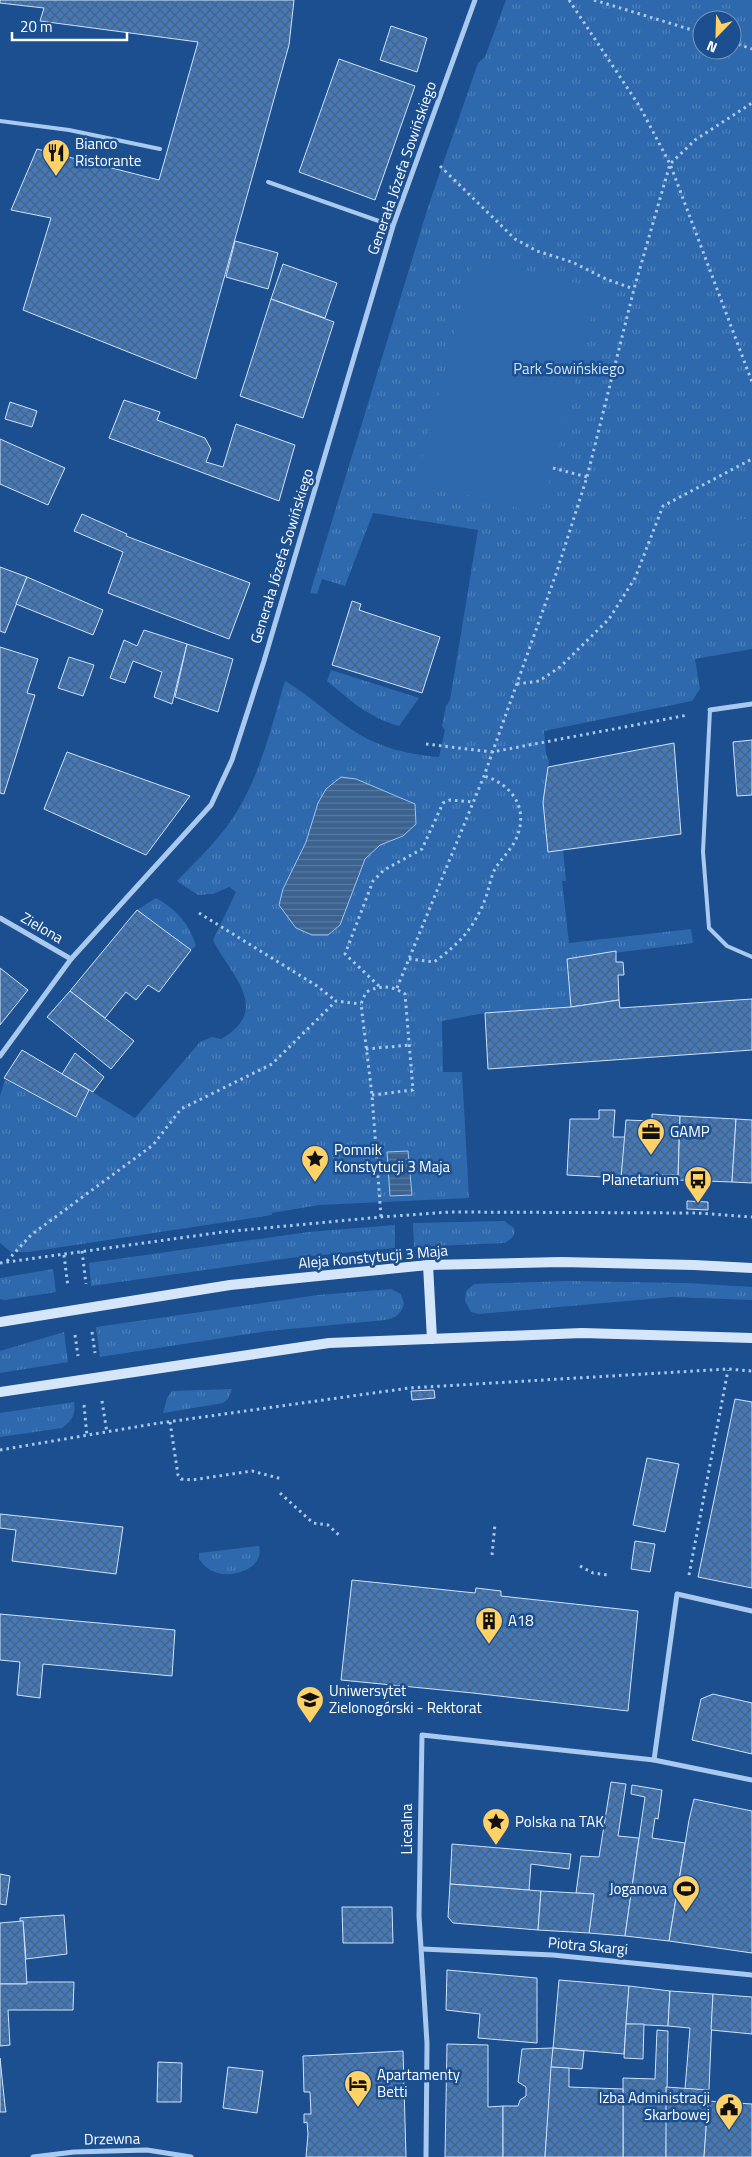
<svg xmlns="http://www.w3.org/2000/svg" width="752" height="2157" font-family="'Titillium Web',sans-serif">
  <style>
    .grass { fill: url(#grass-tufts); fill-rule: evenodd }
    .garden { fill: #2e69ad }
    .water { fill: url(#water-rules); stroke: #9cc4f0 }
    .building { fill: url(#building-cross-hatch); stroke: #cfe3fa }
    .lines { fill: none; stroke-linecap: round; stroke-linejoin: round }
    .path { stroke: #a9c9ee; stroke-width: 3; stroke-dasharray: 2.5 4; stroke-linecap: butt }
    .lane { stroke: #a9c9ee; stroke-width: 4 }
    .street { stroke: #a9c9ee; stroke-width: 5 }
    .secondary { stroke: #d6e6fa; stroke-width: 10 }
    .labels { text-anchor: middle; stroke-width: 5; stroke-linejoin: round; paint-order: stroke }
    .poi-label { font-size: 15px; fill: #fff; stroke: #1b4f8f; text-anchor: start }
    .street-label { font-size: 15px; fill: #fff; stroke: #1b4f8f }
    .park-label { font-size: 15px; fill: #cfe3fa; stroke: #1b4f8f }
  </style>
  <defs>
    <pattern id="grass-tufts" width="24" height="20" patternUnits="userSpaceOnUse" patternTransform="scale(1.25)"><rect width="24" height="20" fill="#2e69ad"/><path d="M3 7l-1-3M5 7V3M7 7l1-3M15 17l-1-3M17 17v-4M19 17l1-3" fill="none" stroke="#4d80b9"/></pattern>
    <pattern id="water-rules" width="6" height="5" patternUnits="userSpaceOnUse" patternTransform="scale(1.25)"><rect width="6" height="5" fill="#3c6290"/><path d="M0 2.5h6" fill="none" stroke="#597aa1"/></pattern>
    <pattern id="building-cross-hatch" width="8" height="8" patternUnits="userSpaceOnUse" patternTransform="scale(1.25)"><rect width="8" height="8" fill="#4478b7"/><path d="M0 0l8 8M0 8l8-8" fill="none" stroke="#486282"/></pattern>
  </defs>
  <rect width="100%" height="100%" fill="#1b4f8f"/>
  <g class="grass">
    <path d="M506,0H752V649L695,659L700,689L692,701L544,731L546,754L549,761L543,802L548,851L563,850L566,881H562L569,943L691,929L693,943L567,959L571,1007L485,1013L442,1021L443,1072H462L469,1198L319,1205L272,1213V1215L29,1252H11L0,1243V1096L5,1080L76,1117L89,1090L135,1118L200,1042L212,1037L221,1039C273,1009 230,975 213,940L236,892L229,887L213,894L198,895L177,881C199,858 223,836 239,808C262,769 272,724 285,681C311,696 332,718 357,733C381,748 411,755 439,757L445,730L442,726L446,706L450,700L478,530L373,513L345,586L322,579L317,594L310,593L429,204L478,63L485,57ZM702,20H732V50H702Z"/>
    <path d="M331,670L419,698L399,726C368,717 351,701 327,681Z"/>
    <path d="M156,898C176,909 189,923 196,946L191,950L137,910Z"/>
    <path d="M504,1221L514,1228C516,1236 511,1239 504,1243L414,1247L413,1223Z"/>
    <polygon points="395,1225 395,1248 290,1258 91,1286 89,1263 308,1232"/>
    <polygon points="53,1269 56,1292 5,1300 0,1299 0,1278"/>
    <polygon points="568,1281 686,1283 752,1287 752,1300 672,1297 479,1314 471,1312 465,1301 466,1291 474,1284"/>
    <path d="M391,1289L401,1294L404,1304C401,1315 395,1318 385,1320L268,1331L100,1357L96,1327L318,1295Z"/>
    <polygon points="64,1332 68,1362 0,1373 0,1351"/>
    <polygon points="232,1389 228,1399 223,1403 163,1413 167,1398 172,1391"/>
    <path d="M74,1402C76,1414 72,1421 62,1428L0,1437V1413Z"/>
    <path d="M259,1546C265,1569 231,1579 215,1572C208,1570 204,1565 199,1559V1553Z"/>
  </g>
  <g class="garden">
    <polygon points="474,257 598,289 541,514 416,482"/>
    <polygon points="752,518 752,542 716,548 710,524"/>
  </g>
  <g class="water">
    <polygon points="341,777 356,779 415,804 416,824 403,836 380,845 365,859 340,925 328,935 312,935 296,928 279,905 283,889 306,842 318,803 326,789"/>
    <polygon points="408,1151 412,1195 390,1196 387,1152"/>
  </g>
  <g class="building">
    <polygon points="0,0 294,0 289,45 196,379 23,310 51,218 11,210 37,149 159,180 198,42 40,21 44,8 0,3"/>
    <polygon points="391,26 427,38 417,72 380,60"/>
    <polygon points="339,59 415,86 375,200 299,172"/>
    <polygon points="235,241 278,253 268,289 226,277"/>
    <polygon points="283,264 337,283 325,318 271,299"/>
    <polygon points="271,299 334,322 303,418 240,396"/>
    <polygon points="124,400 160,412 157,420 205,438 211,449 206,462 223,467 236,424 295,445 279,501 109,438"/>
    <polygon points="10,402 37,411 32,427 5,419"/>
    <polygon points="0,439 65,468 48,505 0,484"/>
    <polygon points="82,514 127,534 126,536 250,583 229,639 108,593 123,552 74,531"/>
    <polygon points="0,567 27,577 5,633 0,631"/>
    <polygon points="27,577 103,610 93,635 16,604"/>
    <polygon points="352,601 361,604 359,610 440,637 422,693 332,665"/>
    <polygon points="144,630 187,644 172,704 154,697 162,672 133,661 125,683 110,678 124,640 137,646"/>
    <polygon points="187,644 233,659 218,712 175,697"/>
    <polygon points="0,647 38,659 27,693 35,695 4,794 0,793"/>
    <polygon points="69,657 94,665 83,696 58,688"/>
    <polygon points="752,740 752,795 737,796 733,742"/>
    <polygon points="674,743 681,834 548,852 543,802 548,767"/>
    <polygon points="67,752 190,796 146,855 44,809"/>
    <polygon points="137,910 191,950 159,992 148,985 136,1000 126,992 105,1018 70,991"/>
    <polygon points="616,951 616,962 623,962 624,975 618,975 619,1000 571,1007 567,959"/>
    <polygon points="0,968 28,990 0,1025"/>
    <polygon points="70,991 134,1041 111,1069 47,1017"/>
    <polygon points="752,999 752,1050 488,1069 485,1013 571,1007 619,1000 620,1008"/>
    <polygon points="22,1050 89,1090 76,1117 4,1078"/>
    <polygon points="75,1053 104,1077 93,1092 62,1074"/>
    <polygon points="599,1110 615,1110 613,1137 626,1137 621,1178 567,1175 570,1119 599,1119"/>
    <polygon points="652,1114 680,1116 678,1175 662,1175 662,1179 621,1178 626,1120 652,1121"/>
    <polygon points="680,1116 736,1119 732,1182 678,1180"/>
    <polygon points="736,1119 752,1120 752,1183 732,1182"/>
    <polygon points="687,1201 708,1202 708,1210 687,1209"/>
    <polygon points="434,1390 435,1398 412,1400 411,1391"/>
    <polygon points="735,1399 752,1402 752,1588 698,1577"/>
    <polygon points="647,1458 679,1464 665,1532 633,1525"/>
    <polygon points="0,1514 123,1527 116,1574 12,1561 16,1530 0,1528"/>
    <polygon points="635,1541 655,1544 650,1572 631,1569"/>
    <polygon points="352,1580 475,1593 476,1588 501,1591 501,1596 638,1611 628,1711 473,1693 341,1680"/>
    <polygon points="0,1614 175,1630 172,1676 43,1664 40,1698 17,1695 20,1662 0,1660"/>
    <polygon points="713,1694 752,1703 752,1754 692,1740 701,1699"/>
    <polygon points="611,1782 626,1784 618,1836 639,1838 625,1936 589,1933 594,1894 576,1893 581,1856 599,1857"/>
    <polygon points="632,1785 662,1790 658,1819 655,1818 652,1838 685,1843 669,1941 625,1936 645,1797 631,1794"/>
    <polygon points="694,1799 752,1811 752,1953 669,1941 689,1820"/>
    <polygon points="452,1844 571,1854 569,1869 531,1864 529,1890 450,1884"/>
    <polygon points="0,1874 10,1876 6,1905 0,1904"/>
    <polygon points="450,1884 541,1891 538,1930 453,1923 448,1917"/>
    <polygon points="541,1891 594,1894 589,1933 538,1930"/>
    <polygon points="342,1907 392,1907 393,1943 343,1943"/>
    <polygon points="64,1915 67,1954 26,1959 23,1921 20,1921 20,1918"/>
    <polygon points="23,1921 27,1984 0,1984 0,1923"/>
    <polygon points="447,1970 537,1978 537,2043 478,2038 480,2014 446,2010"/>
    <polygon points="559,1980 629,1986 624,2054 553,2048"/>
    <polygon points="27,1982 74,1982 73,2010 8,2010 10,2045 0,2046 0,1984 27,1984"/>
    <polygon points="629,1986 670,1991 668,2026 626,2024"/>
    <polygon points="670,1991 713,1994 709,2090 685,2089 690,2028 668,2026"/>
    <polygon points="713,1994 752,1997 752,2034 711,2030"/>
    <polygon points="626,2024 644,2024 643,2059 624,2058"/>
    <polygon points="657,2030 668,2031 666,2157 623,2157 623,2078 655,2079"/>
    <polygon points="447,2044 488,2045 488,2107 503,2106 503,2157 445,2157"/>
    <polygon points="553,2048 545,2157 503,2157 503,2106 518,2106 520,2100 526,2096 526,2087 518,2082 522,2049"/>
    <polygon points="553,2048 584,2051 582,2069 551,2067"/>
    <polygon points="403,2051 406,2157 306,2157 308,2134 307,2122 304,2123 304,2114 311,2114 310,2092 304,2092 303,2056"/>
    <polygon points="0,2058 5,2106 6,2112 0,2112"/>
    <polygon points="158,2062 182,2063 181,2102 157,2102"/>
    <polygon points="228,2067 263,2071 257,2113 223,2108"/>
    <polygon points="551,2067 569,2068 569,2087 623,2089 623,2157 545,2157"/>
    <polygon points="666,2087 709,2090 704,2157 666,2157"/>
    <polygon points="708,2101 752,2104 752,2157 704,2157"/>
  </g>
  <g class="lines">
    <g class="path">
      <polyline points="569,0 640,107 670,164 752,382"/>
      <polyline points="594,0 702,33"/>
      <polyline points="732,42 752,49"/>
      <polyline points="440,166 515,239 537,251 572,262 606,279 634,289"/>
      <polyline points="553,468 587,477"/>
      <polyline points="517,684 539,681 560,667 609,619 635,578 663,506 752,459"/>
      <polyline points="426,744 492,752 688,715"/>
      <polyline points="199,913 317,986 336,1001"/>
      <path d="M409,959L434,962C457,946 474,928 484,902C489,891 490,878 495,869C501,859 510,851 515,841C530,811 514,785 484,776"/>
      <polyline points="379,986 345,954 373,881 384,870 422,849 443,803 450,800 474,802"/>
      <polyline points="397,988 484,776 557,571 587,477 634,289 670,164 695,140 752,103"/>
      <polyline points="366,1049 410,1045"/>
      <path d="M372,1095L413,1090L405,994C390,985 382,985 366,992L361,1004L372,1095L381,1217"/>
      <polyline points="82,1251 86,1284"/>
      <polyline points="64,1255 68,1287"/>
      <polyline points="7,1261 31,1235 153,1145 181,1109 272,1064 336,1001 361,1004"/>
      <polyline points="0,1263 223,1232 381,1217 450,1212 697,1213 752,1217"/>
      <polyline points="92,1332 95,1353"/>
      <polyline points="75,1335 78,1356"/>
      <polyline points="102,1401 107,1433"/>
      <polyline points="84,1405 87,1436"/>
      <polyline points="170,1422 178,1475 181,1479 192,1480 252,1471 282,1479"/>
      <polyline points="0,1450 153,1424 409,1388 728,1369 752,1371"/>
      <polyline points="280,1493 313,1523 328,1525 340,1536"/>
      <polyline points="492,1555 495,1524"/>
      <polyline points="580,1566 593,1573 609,1575"/>
      <polyline points="689,1575 728,1370"/>
    </g>
    <g class="lane">
      <polyline points="0,121 69,130 160,149"/>
      <polyline points="268,182 393,226"/>
      <polyline points="710,710 703,852 709,928 727,946 752,957"/>
    </g>
    <g class="street">
      <polyline points="710,710 752,704"/>
      <polyline points="0,918 71,959"/>
      <polyline points="0,1056 71,959 211,805 232,760 264,661 393,226 475,0"/>
      <polyline points="654,1760 677,1594 752,1611"/>
      <polyline points="422,1949 553,1955 752,1975"/>
      <polyline points="33,2157 74,2152 147,2150 191,2157"/>
      <polyline points="426,2157 427,2043 419,1916 422,1735 654,1760 752,1780"/>
    </g>
    <g class="secondary">
      <polyline points="428,1265 432,1339"/>
      <polyline points="0,1322 230,1285 428,1265 561,1262 694,1265 752,1268"/>
      <polyline points="0,1392 329,1343 582,1333 752,1338"/>
    </g>
  </g>
  <defs>
    <symbol id="restaurant-pin" viewBox="-11 -11 22 30"><path d="M0 17L-7.5 6A9.5 9.5 0 1 1 7.5 6Z" fill="#ffd166" stroke="#1b4f8f"/><path d="M-5-6h1v4h1v-4h1v4h1v-4h1v5L-1.5 .5V6h-2V.5L-5-1ZM5-6V6H3V1.5H1.5Q1.5-4 5-6Z" fill="#111"/></symbol>
    <symbol id="office-pin" viewBox="-11 -11 22 30"><path d="M0 17L-7.5 6A9.5 9.5 0 1 1 7.5 6Z" fill="#ffd166" stroke="#1b4f8f"/><path d="M-6-3h4V-5.5h4V-3h4V5H-6ZM-1-4.5V-3h2v-1.5ZM-6 0V1H6V0Z" fill="#111"/></symbol>
    <symbol id="sight-pin" viewBox="-11 -11 22 30"><path d="M0 17L-7.5 6A9.5 9.5 0 1 1 7.5 6Z" fill="#ffd166" stroke="#1b4f8f"/><path d="M0-6L1.8-2.2L6-1.7L2.9 1.2L3.7 5.4L0 3.3L-3.7 5.4L-2.9 1.2L-6-1.7L-1.8-2.2Z" fill="#111"/></symbol>
    <symbol id="bus-pin" viewBox="-11 -11 22 30"><path d="M0 17L-7.5 6A9.5 9.5 0 1 1 7.5 6Z" fill="#ffd166" stroke="#1b4f8f"/><path d="M-5-6H5V4H4V6H2V4H-2V6H-4V4H-5ZM-3.5-4V0h7V-4ZM-3.5 1.2v1.5H-2V1.2ZM2 1.2v1.5H3.5V1.2Z" fill="#111"/></symbol>
    <symbol id="building-pin" viewBox="-11 -11 22 30"><path d="M0 17L-7.5 6A9.5 9.5 0 1 1 7.5 6Z" fill="#ffd166" stroke="#1b4f8f"/><path d="M-4-6H4V6H1V3H-1V6H-4ZM-2.5-4.3h1.7v1.8h-1.7ZM.8-4.3h1.7v1.8H.8ZM-2.5-1h1.7V.8h-1.7ZM.8-1h1.7V.8H.8Z" fill="#111"/></symbol>
    <symbol id="university-pin" viewBox="-11 -11 22 30"><path d="M0 17L-7.5 6A9.5 9.5 0 1 1 7.5 6Z" fill="#ffd166" stroke="#1b4f8f"/><path d="M0-5L7-2L0 1L-7-2ZM-4 1L0 2.5L4 1V4Q0 6-4 4Z" fill="#111"/></symbol>
    <symbol id="stadium-pin" viewBox="-11 -11 22 30"><path d="M0 17L-7.5 6A9.5 9.5 0 1 1 7.5 6Z" fill="#ffd166" stroke="#1b4f8f"/><path d="M0-5a6.5 5 0 1 0 0 10a6.5 5 0 1 0 0-10ZM-3.5-1.8h7v3.6h-7Z" fill="#111"/></symbol>
    <symbol id="hotel-pin" viewBox="-11 -11 22 30"><path d="M0 17L-7.5 6A9.5 9.5 0 1 1 7.5 6Z" fill="#ffd166" stroke="#1b4f8f"/><path d="M-6-4.5h1.5V1H6V5H4.5V3h-9V5H-6ZM-4 0a1.8 1.8 0 1 1 3.6 0ZM.5 0V-2.5h3Q6-2.5 6 0Z" fill="#111"/></symbol>
    <symbol id="civic-pin" viewBox="-11 -11 22 30"><path d="M0 17L-7.5 6A9.5 9.5 0 1 1 7.5 6Z" fill="#ffd166" stroke="#1b4f8f"/><path d="M-.6-6.5H3V-4.5H.6V-3L4-1V1h2V6H-6V1h2V-1L-.6-3ZM-1.2 2.5V6h2.4V2.5Z" fill="#111"/></symbol>
  </defs>
  <g fill-rule="evenodd">
    <use href="#restaurant-pin" x="40" y="137" width="32" height="43"/>
    <use href="#office-pin" x="635" y="1116" width="32" height="43"/>
    <use href="#sight-pin" x="299" y="1143" width="32" height="43"/>
    <use href="#bus-pin" x="682" y="1164" width="32" height="43"/>
    <use href="#building-pin" x="473" y="1605" width="32" height="43"/>
    <use href="#university-pin" x="294" y="1684" width="32" height="43"/>
    <use href="#sight-pin" x="480" y="1806" width="32" height="43"/>
    <use href="#stadium-pin" x="670" y="1873" width="32" height="43"/>
    <use href="#hotel-pin" x="342" y="2068" width="32" height="43"/>
    <use href="#civic-pin" x="713" y="2091" width="32" height="43"/>
  </g>
  <g class="labels">
    <g class="poi-label">
      <text x="75" y="149">Bianco<tspan x="75" dy="17">Ristorante</tspan></text>
      <text x="670" y="1137">GAMP</text>
      <text x="334" y="1155">Pomnik<tspan x="334" dy="17">Konstytucji 3 Maja</tspan></text>
      <text x="679" y="1185" text-anchor="end">Planetarium</text>
      <text x="508" y="1626">A18</text>
      <text x="329" y="1696">Uniwersytet<tspan x="329" dy="17">Zielonogórski - Rektorat</tspan></text>
      <text x="515" y="1827">Polska na TAK</text>
      <text x="667" y="1894" text-anchor="end">Joganova</text>
      <text x="377" y="2080">Apartamenty<tspan x="377" dy="17">Betti</tspan></text>
      <text x="710" y="2103" text-anchor="end">Izba Administracji<tspan x="710" dy="17">Skarbowej</tspan></text>
    </g>
    <g class="street-label">
      <text transform="translate(402 168) rotate(-71)" y="5">Generała Józefa Sowińskiego</text>
      <text transform="translate(282 556) rotate(-73)" y="5">Generała Józefa Sowińskiego</text>
      <text transform="translate(42 928) rotate(30)" y="5">Zielona</text>
      <text transform="translate(373 1257) rotate(-5)" y="5">Aleja Konstytucji 3 Maja</text>
      <text transform="translate(407 1829) rotate(-90)" y="5">Licealna</text>
      <text transform="translate(588 1946) rotate(5)" y="5">Piotra Skargi</text>
      <text transform="translate(112 2139) rotate(-1)" y="5">Drzewna</text>
    </g>
    <g class="park-label">
      <text x="569" y="374">Park Sowińskiego</text>
    </g>
  </g>
  <g transform="translate(717 35) rotate(203)"><circle r="24" fill="#1b4f8f" stroke="#7695bc"/>
  <path d="M0-4L9 19L0 12L-9 19Z" fill="#ffd166"/>
  <text y="-8" font-size="14" font-weight="bold" text-anchor="middle" fill="#ffffff">N</text>
  </g>
  <path d="M12 32v8h115v-8" fill="none" stroke="#ffffff" stroke-width="2.5"/>
  <text x="20" y="32" font-size="15" fill="#ffffff" stroke="#1b4f8f" stroke-width="4" paint-order="stroke">20 m</text>
</svg>
